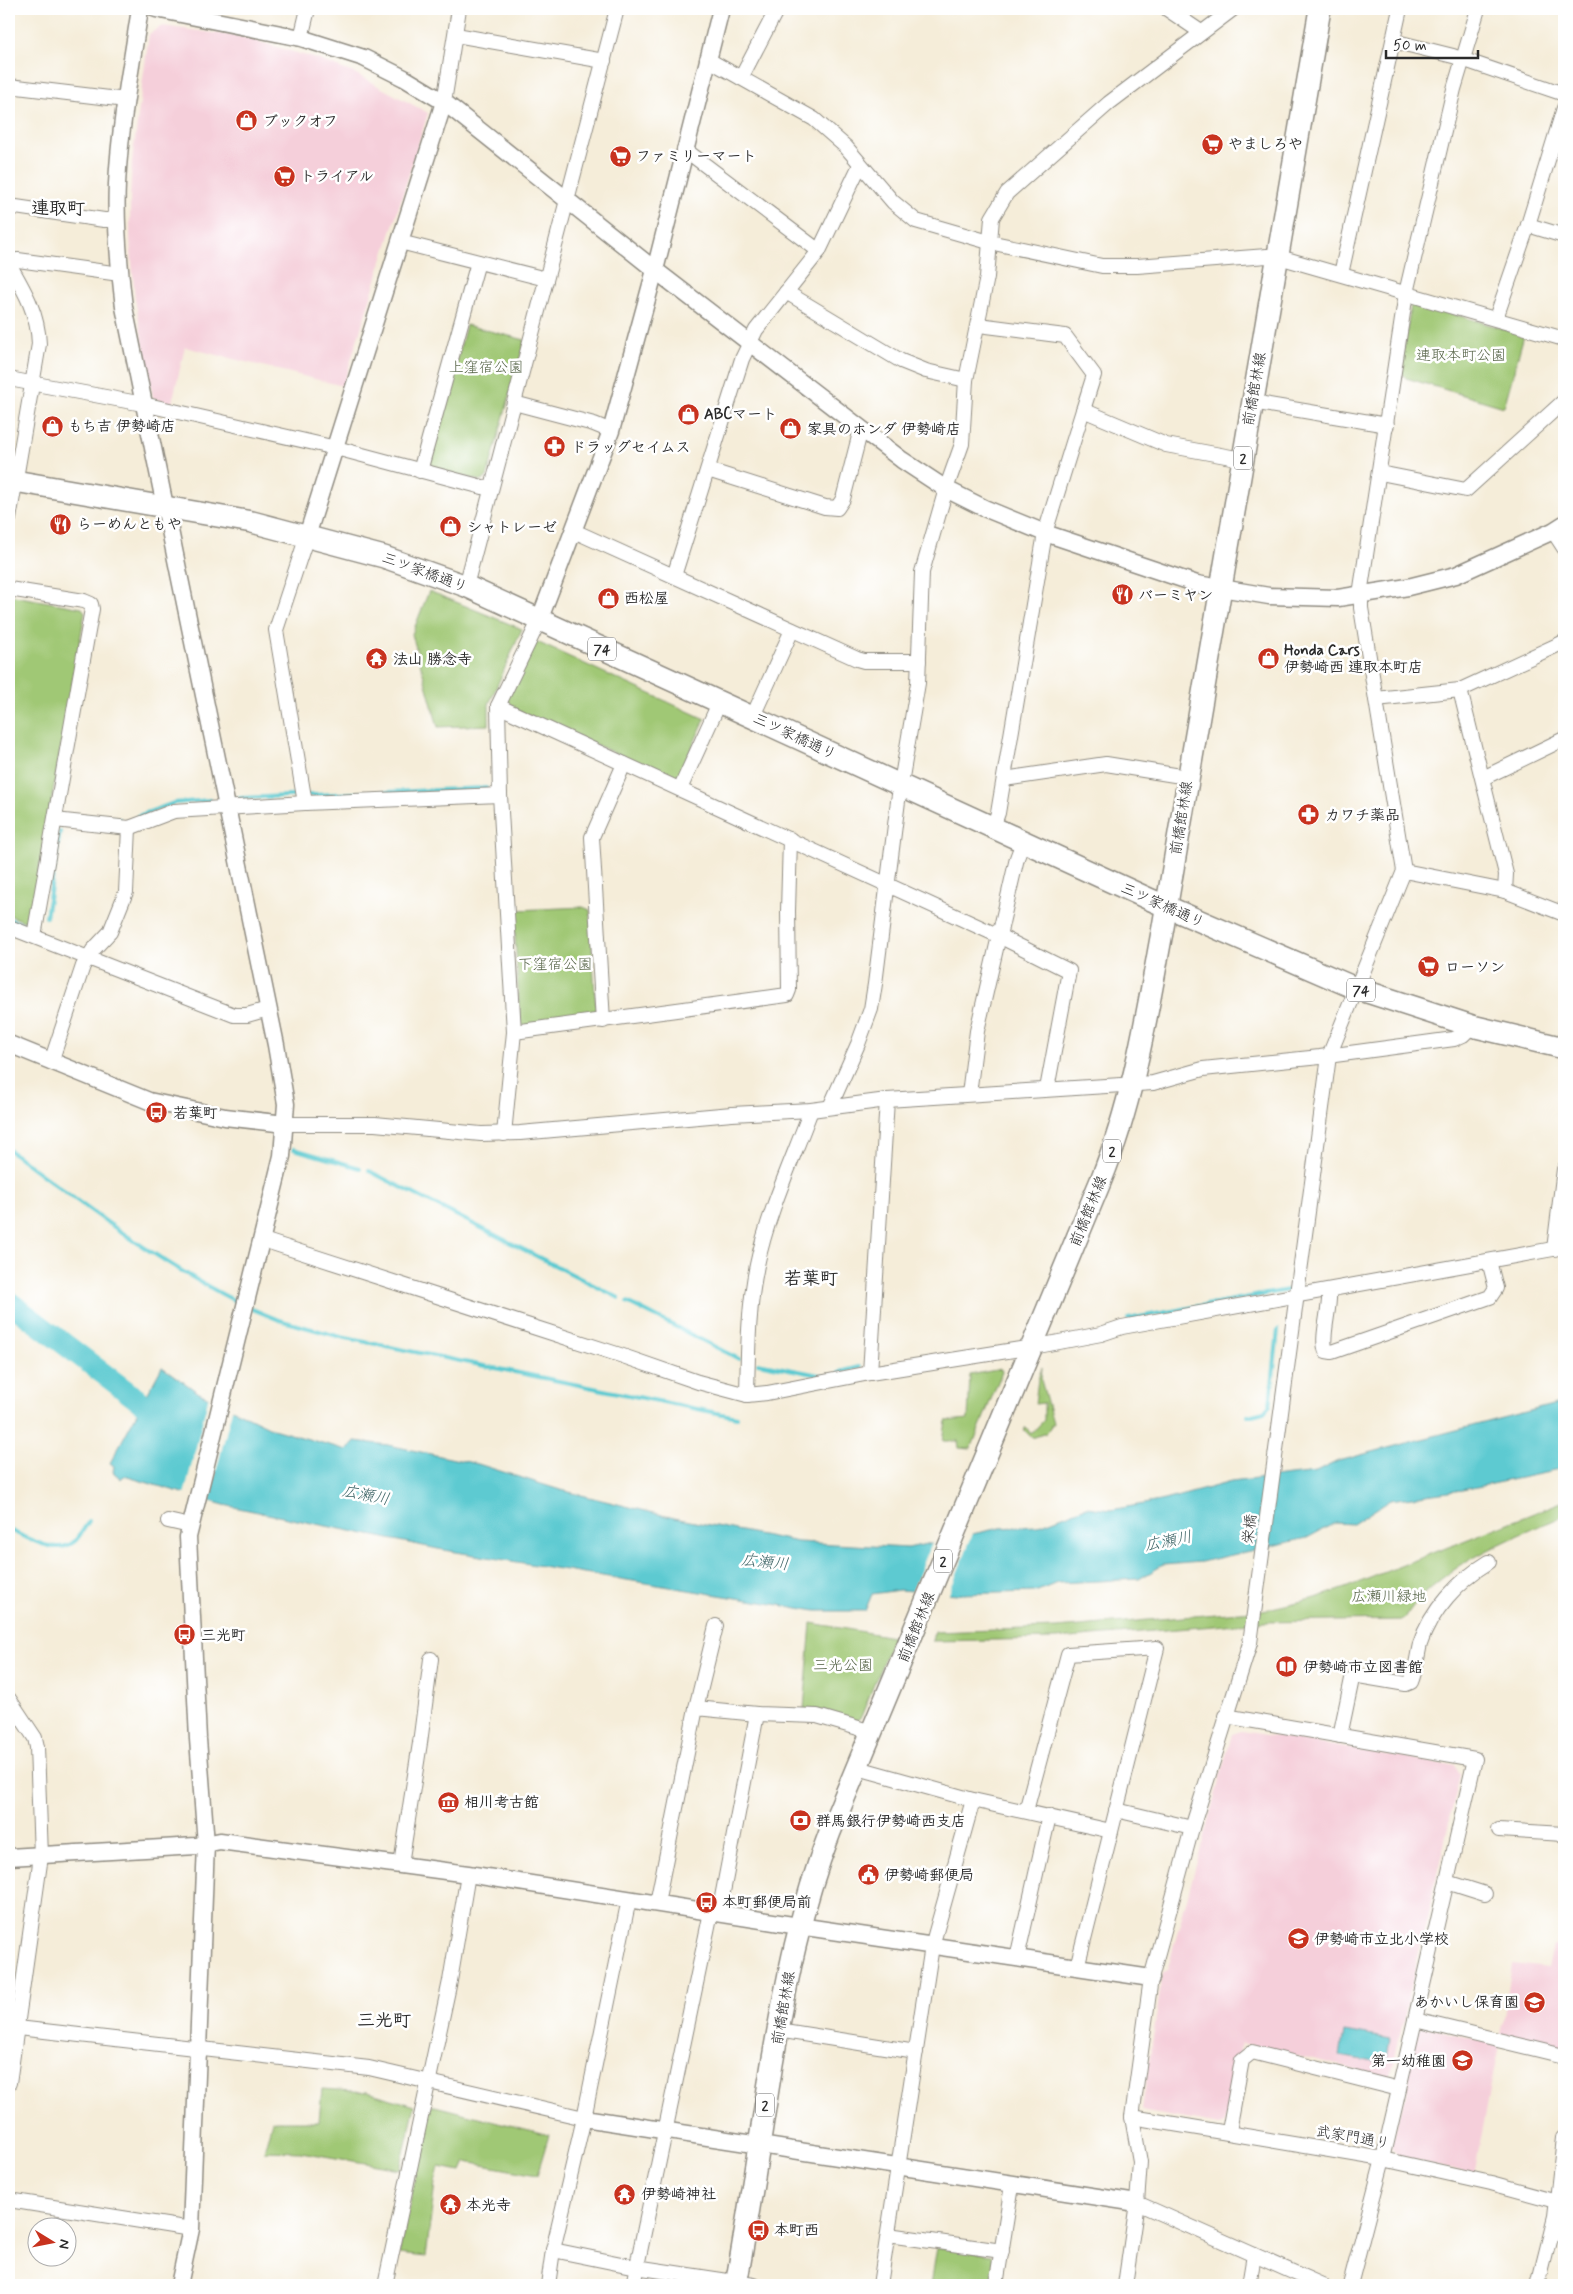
<svg xmlns="http://www.w3.org/2000/svg" width="1573" height="2294" font-family="Mynerve,'Klee One',sans-serif">
  <style>
    .built { fill: #f5cfda }
    .green { fill: #a0c874; stroke: #667a50 }
    .water { fill: #5dcad1; stroke: #447a7e }
    .pier { fill: #f5edd9 }
    .lines { fill: none; stroke-linecap: round; stroke-linejoin: round }
    .stream { stroke: #5dcad1; stroke-width: 4 }
    .river { stroke: #5dcad1; stroke-width: 22 }
    .minor-casing { stroke: #908c82; stroke-width: 16 }
    .tertiary-casing { stroke: #908c82; stroke-width: 19 }
    .primary-casing { stroke: #908c82; stroke-width: 24 }
    .minor { stroke: #fff; stroke-width: 14 }
    .tertiary { stroke: #fff; stroke-width: 16 }
    .primary { stroke: #fff; stroke-width: 21 }
    .labels { text-anchor: middle; stroke-width: 5; stroke-linejoin: round; paint-order: stroke }
    .shield { fill: #fff; stroke: #6b6b6b; stroke-width: 1 }
    .shield-label { font-size: 14px; font-weight: bold; fill: #2b2b2b }
    .poi-label { font-size: 15px; font-weight: bold; fill: #2b2b2b; stroke: #fff; text-anchor: start }
    .park-label { font-size: 15px; fill: #546245; stroke: #fff }
    .street-label { font-size: 15px; fill: #2b2b2b; stroke: #fff }
    .water-label { font-size: 16px; font-style: italic; fill: #3c6365; stroke: #fff }
    .quarter-label { font-size: 18px; font-weight: bold; fill: #2b2b2b; stroke: #fff }
  </style>
  <rect width="100%" height="100%" fill="#fff"/>
  <filter id="ink" filterUnits="userSpaceOnUse"><feTurbulence type="fractalNoise" baseFrequency=".02" numOctaves="2"/><feDisplacementMap in="SourceGraphic" scale="10" xChannelSelector="R" yChannelSelector="G"/><feConvolveMatrix kernelMatrix="1 2 1 2 8 2 1 2 1" color-interpolation-filters="sRGB"/></filter>
  <filter id="wash" filterUnits="userSpaceOnUse"><feTurbulence type="fractalNoise" baseFrequency=".0096" numOctaves="4" result="noise"/><feDisplacementMap in="SourceGraphic" scale="20" xChannelSelector="R" yChannelSelector="G"/><feGaussianBlur stdDeviation="1.12" result="paint"/><feColorMatrix in="noise" values="0 0 0 0 0 0 0 0 0 0 0 0 0 0 0 0 0 1.4 0 .05"/><feComposite in="paint" operator="in"/></filter>
  <g filter="url(#wash)">
    <rect width="100%" height="100%" fill="#f5edd9"/>
    <g class="built">
      <polygon points="162,26 243,37 317,59 356,74 428,113 343,386 185,347 172,403 153,398 135,299 130,238 130,199 132,161 149,34"/>
      <polygon points="1242,1731 1455,1766 1460,1775 1391,2074 1388,2078 1242,2043 1225,2123 1220,2125 1146,2112 1142,2109 1163,1972 1167,1971 1232,1734"/>
      <polygon points="1553,1946 1564,1947 1564,2049 1501,2036 1512,1964 1548,1968"/>
      <polygon points="1422,2026 1499,2045 1474,2174 1399,2157 1391,2146 1405,2097 1417,2030"/>
    </g>
    <g class="green">
      <polygon points="1413,302 1524,335 1504,407 1406,378 1400,372 1411,305"/>
      <polygon points="466,325 525,340 487,477 482,481 433,469 430,463"/>
      <polygon points="429,591 522,629 489,704 489,725 438,727 412,634"/>
      <polygon points="9,595 82,608 85,612 30,920 26,922 9,915"/>
      <polygon points="537,642 705,719 677,780 507,706 505,701 533,643"/>
      <polygon points="583,907 590,910 596,1012 592,1018 525,1027 520,1023 514,917 517,910"/>
      <polygon points="1042,1368 1041,1380 1053,1423 1046,1433 1032,1438 1024,1430 1026,1427 1031,1434 1044,1420 1044,1403 1035,1404 1038,1379"/>
      <polygon points="1001,1369 1002,1372 971,1449 959,1448 958,1441 943,1441 946,1421 968,1419 970,1375"/>
      <path d="M1564,1501V1516C1514,1537 1430,1570 1404,1620L1262,1622L1057,1639L932,1641L934,1632L1056,1628L1263,1610L1316,1598L1345,1588Z"/>
      <polygon points="811,1623 893,1637 861,1717 856,1721 825,1711 804,1709"/>
      <polygon points="322,2089 368,2092 415,2106 400,2169 301,2152 264,2151 272,2121 319,2121"/>
      <polygon points="431,2105 549,2135 537,2175 466,2162 462,2171 439,2167 435,2183 426,2257 399,2254"/>
      <polygon points="937,2247 992,2255 994,2260 990,2285 931,2285"/>
    </g>
    <g class="water">
      <polygon points="162,1367 199,1393 273,1429 347,1450 355,1441 388,1445 478,1464 557,1489 674,1518 798,1542 908,1548 1000,1528 1037,1526 1086,1507 1111,1510 1165,1500 1231,1482 1316,1472 1338,1461 1564,1402 1564,1469 1462,1490 1390,1500 1353,1524 1335,1523 1307,1538 1201,1562 1163,1565 1139,1579 1057,1583 1035,1592 958,1594 899,1590 872,1594 865,1611 816,1611 438,1549 224,1505 124,1476 121,1479 113,1472 114,1466 110,1463"/>
      <polygon points="1344,2031 1390,2039 1386,2064 1340,2056"/>
    </g>
    <g class="pier">
      <polygon points="209,1395 233,1406 208,1503 184,1495"/>
      <polygon points="974,1531 948,1596 911,1594 933,1540"/>
    </g>
    <g class="lines">
      <g class="stream">
        <polyline points="240,798 486,788"/>
        <polyline points="138,816 174,803 210,800"/>
        <polyline points="86,817 119,819"/>
        <polyline points="46,917 60,832"/>
        <polyline points="9,919 24,925"/>
        <polyline points="294,1149 360,1168"/>
        <path d="M9,1150C83,1206 158,1262 241,1304"/>
        <polyline points="369,1171 619,1298"/>
        <polyline points="627,1302 739,1359"/>
        <polyline points="250,1308 279,1320 341,1337 737,1417"/>
        <polyline points="1128,1319 1288,1290"/>
        <polyline points="758,1363 824,1376"/>
        <polyline points="840,1372 860,1367"/>
        <polyline points="1248,1416 1264,1412 1270,1405 1278,1330"/>
        <path d="M9,1530C27,1537 57,1557 75,1541C80,1536 85,1527 89,1521"/>
      </g>
      <polyline class="river" points="9,1302 167,1422"/>
    </g>
  </g>
  <g filter="url(#ink)">
    <g class="lines">
      <defs>
        <g id="minor">
          <polyline points="1167,9 1201,32"/>
          <polyline points="456,35 604,61"/>
          <polyline points="301,38 308,9"/>
          <polyline points="1393,41 1453,56 1564,94"/>
          <polyline points="707,59 814,119 846,147 893,202 916,221 989,242 1102,266 1137,266 1267,256 1286,259 1564,339"/>
          <polyline points="741,78 777,9"/>
          <polyline points="9,86 126,100"/>
          <polyline points="444,102 459,9"/>
          <polyline points="684,149 819,251"/>
          <polyline points="9,206 104,220 117,220"/>
          <polyline points="1528,225 1564,236"/>
          <polyline points="400,242 546,279"/>
          <polyline points="9,261 18,260 120,274"/>
          <path d="M9,264C24,290 38,313 39,344L9,519"/>
          <polyline points="1341,274 1400,9"/>
          <polyline points="786,292 901,361 926,371 966,380"/>
          <polyline points="1496,318 1528,225 1564,108"/>
          <polyline points="979,325 1065,336 1094,375 1083,410"/>
          <polyline points="9,379 143,404 336,448 490,489"/>
          <polyline points="1252,402 1387,425"/>
          <polyline points="514,403 594,424 611,431"/>
          <polyline points="708,470 825,507 837,508 843,499 861,429"/>
          <polyline points="420,471 478,262"/>
          <polyline points="1380,473 1466,490 1564,401"/>
          <polyline points="574,531 857,659 864,661 919,661"/>
          <polyline points="1553,531 1564,548"/>
          <polyline points="674,576 742,359 756,330 819,251 860,165"/>
          <polyline points="466,586 617,9"/>
          <polyline points="9,589 84,601 91,604 92,609 34,936"/>
          <polyline points="1460,690 1506,874 1505,891"/>
          <polyline points="1376,699 1460,690 1564,642"/>
          <polyline points="498,706 999,936 1069,971 1047,1089"/>
          <polyline points="753,716 792,630"/>
          <polyline points="1483,778 1564,739"/>
          <polyline points="1004,779 1106,764 1187,777"/>
          <polyline points="680,789 720,701"/>
          <polyline points="305,803 276,630 307,536"/>
          <polyline points="55,820 129,828 174,811 305,803 500,795"/>
          <polyline points="993,827 998,813 1045,533 1083,410 1166,445 1242,459"/>
          <polyline points="1404,871 1505,891 1564,914"/>
          <polyline points="9,927 234,1015 247,1015 268,1009"/>
          <polyline points="603,1021 592,837 624,764"/>
          <polyline points="514,1032 787,995 789,990 788,911 790,839"/>
          <polyline points="51,1062 83,966 93,950 110,932 126,892 129,828"/>
          <polyline points="969,1094 977,1031 1017,858 1023,842"/>
          <polyline points="830,1107 858,1044 871,1009 875,984 898,801 918,683 922,572 946,489 962,444 966,380 987,277 992,218 1007,193 1109,103 1233,9"/>
          <polyline points="285,1124 375,1124 481,1134 520,1133 732,1114 811,1110 887,1100 1153,1083 1203,1069 1320,1057 1454,1039 1463,1035 1472,1026"/>
          <polyline points="504,1134 514,1032 500,795 498,706 539,621"/>
          <polyline points="263,1240 620,1355 698,1382 747,1395 767,1393 870,1373 1033,1347 1101,1334 1122,1327 1564,1247"/>
          <polyline points="1554,1249 1564,1169"/>
          <path d="M1329,1291C1331,1307 1320,1339 1326,1351L1332,1352L1490,1297L1496,1288L1489,1261"/>
          <polyline points="870,1373 887,1100"/>
          <path d="M747,1395C748,1352 748,1308 757,1265C768,1212 792,1161 811,1110"/>
          <polyline points="168,1521 190,1526"/>
          <polyline points="9,1699 35,1738 37,1747 41,1856 9,2083"/>
          <polyline points="696,1708 757,1714 817,1716 872,1732"/>
          <polyline points="1225,1716 1475,1759 1383,2159 1350,2285"/>
          <path d="M1340,1736L1352,1679L1359,1676L1406,1684L1411,1682C1416,1670 1417,1657 1420,1644C1431,1610 1459,1580 1489,1562"/>
          <polyline points="858,1768 973,1800 1111,1831"/>
          <polyline points="1116,1810 1192,1828"/>
          <polyline points="1026,1811 1068,1654 1157,1648 1077,1967"/>
          <polyline points="1499,1830 1564,1834"/>
          <polyline points="401,1864 420,1743 431,1659"/>
          <polyline points="1447,1882 1485,1894"/>
          <polyline points="657,1903 696,1708 716,1626"/>
          <polyline points="719,1913 757,1714"/>
          <polyline points="1017,1958 1049,1816"/>
          <polyline points="1415,2020 1564,2056"/>
          <polyline points="9,2027 369,2068 584,2118"/>
          <polyline points="778,2030 916,2052"/>
          <polyline points="1132,2117 1383,2159 1491,2183 1564,2203"/>
          <polyline points="1229,2131 1242,2060 1252,2052 1399,2089"/>
          <polyline points="9,2200 191,2229"/>
          <polyline points="1137,2203 1322,2285"/>
          <polyline points="888,2235 1002,2251"/>
          <polyline points="553,2250 636,2267 754,2285"/>
          <polyline points="385,2285 450,1981 468,1874"/>
          <polyline points="548,2285 553,2250 584,2118 629,1899"/>
          <polyline points="633,2285 711,1912"/>
          <polyline points="880,2285 932,1946 973,1800"/>
          <polyline points="996,2285 1012,2185"/>
          <polyline points="1125,2285 1137,2203 1140,2162 1132,2117 1151,1978 1192,1828 1250,1643 1329,1056 1404,871 1361,608 1361,588 1406,293 1454,89 1478,9"/>
          <polyline points="1249,2285 1254,2255"/>
          <polyline points="1538,2285 1555,2217 1564,2138"/>
        </g>
        <g id="tertiary">
          <path d="M140,9C131,67 120,125 117,184C115,225 119,266 124,307L276,1045L286,1104L282,1156L188,1537L198,1739L206,1844L191,2229L179,2285"/>
          <polyline points="156,9 301,38 364,58 404,78 444,102 655,270 902,460 946,489 984,508 1045,533 1197,584 1269,596 1338,598 1408,587 1456,575 1553,531 1564,524"/>
          <polyline points="307,536 444,102"/>
          <polyline points="539,621 611,431 655,270 721,9"/>
          <polyline points="9,1044 149,1101 225,1117 285,1124"/>
          <polyline points="9,1857 196,1846 220,1841 468,1874 799,1926 1151,1978"/>
          <polyline points="584,2118 1137,2203"/>
        </g>
        <g id="primary">
          <polyline points="9,480 252,522 384,557 466,586 1149,899 1355,988 1472,1026 1564,1048"/>
          <path d="M736,2285C749,2212 760,2138 772,2064C786,1983 800,1909 830,1832L1101,1180C1134,1099 1147,1013 1163,927L1320,9"/>
        </g>
      </defs>
      <use href="#minor" class="minor-casing"/>
      <use href="#tertiary" class="tertiary-casing"/>
      <use href="#primary" class="primary-casing"/>
      <use href="#minor" class="minor"/>
      <use href="#tertiary" class="tertiary"/>
      <use href="#primary" class="primary"/>
    </g>
  </g>
  <defs>
    <symbol id="shop-disc" viewBox="-11 -11 22 22"><circle r="9.5" fill="#c8321e" stroke="#fff"/><path d="M-5-2.5h2.3a2.7 3.5 0 0 1 5.4 0H5L5.5 6h-11ZM-1.5-2.5h3a1.5 2.3 0 0 0-3 0Z" fill="#fff"/></symbol>
    <symbol id="supermarket-disc" viewBox="-11 -11 22 22"><circle r="9.5" fill="#c8321e" stroke="#fff"/><path d="M-6-5.5h2.5l.6 2H6L4.5 2H-2.5L-4.4-4H-6ZM-1.5 3.2a1.3 1.3 0 1 0 .1 0ZM3 3.2a1.3 1.3 0 1 0 .1 0Z" fill="#fff"/></symbol>
    <symbol id="pharmacy-disc" viewBox="-11 -11 22 22"><circle r="9.5" fill="#c8321e" stroke="#fff"/><path d="M-2-6h4v4h4v4h-4v4h-4v-4h-4v-4h4Z" fill="#fff"/></symbol>
    <symbol id="restaurant-disc" viewBox="-11 -11 22 22"><circle r="9.5" fill="#c8321e" stroke="#fff"/><path d="M-5-6h1v4h1v-4h1v4h1v-4h1v5L-1.5 .5V6h-2V.5L-5-1ZM5-6V6H3V1.5H1.5Q1.5-4 5-6Z" fill="#fff"/></symbol>
    <symbol id="temple-disc" viewBox="-11 -11 22 22"><circle r="9.5" fill="#c8321e" stroke="#fff"/><path d="M0-6L5-2H3V0L6.5 2.5H4V6H1.5V3h-3V6H-4V2.5H-6.5L-3 0V-2H-5Z" fill="#fff"/></symbol>
    <symbol id="bus-disc" viewBox="-11 -11 22 22"><circle r="9.5" fill="#c8321e" stroke="#fff"/><path d="M-5-6H5V4H4V6H2V4H-2V6H-4V4H-5ZM-3.5-4V0h7V-4ZM-3.5 1.2v1.5H-2V1.2ZM2 1.2v1.5H3.5V1.2Z" fill="#fff"/></symbol>
    <symbol id="library-disc" viewBox="-11 -11 22 22"><circle r="9.5" fill="#c8321e" stroke="#fff"/><path d="M-6-4Q-3-5.5-.7-3.5V5Q-3 3-6 4ZM6-4Q3-5.5 .7-3.5V5Q3 3 6 4Z" fill="#fff"/></symbol>
    <symbol id="museum-disc" viewBox="-11 -11 22 22"><circle r="9.5" fill="#c8321e" stroke="#fff"/><path d="M0-6L6-3V-2H-6V-3ZM-5-1h2V3h-2ZM-1-1h2V3h-2ZM3-1h2V3H3ZM-6 4H6V6H-6Z" fill="#fff"/></symbol>
    <symbol id="bank-disc" viewBox="-11 -11 22 22"><circle r="9.5" fill="#c8321e" stroke="#fff"/><path d="M-6-4H6V4H-6ZM0-2.3a2.3 2.3 0 1 0 0 4.6a2.3 2.3 0 1 0 0-4.6Z" fill="#fff"/></symbol>
    <symbol id="civic-disc" viewBox="-11 -11 22 22"><circle r="9.5" fill="#c8321e" stroke="#fff"/><path d="M-.6-6.5H3V-4.5H.6V-3L4-1V1h2V6H-6V1h2V-1L-.6-3ZM-1.2 2.5V6h2.4V2.5Z" fill="#fff"/></symbol>
    <symbol id="school-disc" viewBox="-11 -11 22 22"><circle r="9.5" fill="#c8321e" stroke="#fff"/><path d="M0-5L7-2L0 1L-7-2ZM-4 1L0 2.5L4 1V4Q0 6-4 4Z" fill="#fff"/></symbol>
  </defs>
  <g fill-rule="evenodd">
    <use href="#shop-disc" x="234" y="108" width="25" height="25"/>
    <use href="#supermarket-disc" x="1200" y="132" width="25" height="25"/>
    <use href="#supermarket-disc" x="608" y="144" width="25" height="25"/>
    <use href="#supermarket-disc" x="272" y="164" width="25" height="25"/>
    <use href="#shop-disc" x="676" y="402" width="25" height="25"/>
    <use href="#shop-disc" x="40" y="414" width="25" height="25"/>
    <use href="#shop-disc" x="778" y="416" width="25" height="25"/>
    <use href="#pharmacy-disc" x="542" y="434" width="25" height="25"/>
    <use href="#restaurant-disc" x="48" y="512" width="25" height="25"/>
    <use href="#shop-disc" x="438" y="514" width="25" height="25"/>
    <use href="#restaurant-disc" x="1110" y="582" width="25" height="25"/>
    <use href="#shop-disc" x="596" y="586" width="25" height="25"/>
    <use href="#temple-disc" x="364" y="646" width="25" height="25"/>
    <use href="#shop-disc" x="1256" y="646" width="25" height="25"/>
    <use href="#pharmacy-disc" x="1296" y="802" width="25" height="25"/>
    <use href="#supermarket-disc" x="1416" y="954" width="25" height="25"/>
    <use href="#bus-disc" x="144" y="1100" width="25" height="25"/>
    <use href="#bus-disc" x="172" y="1622" width="25" height="25"/>
    <use href="#library-disc" x="1274" y="1654" width="25" height="25"/>
    <use href="#museum-disc" x="436" y="1790" width="25" height="25"/>
    <use href="#bank-disc" x="788" y="1808" width="25" height="25"/>
    <use href="#civic-disc" x="856" y="1862" width="25" height="25"/>
    <use href="#bus-disc" x="694" y="1890" width="25" height="25"/>
    <use href="#school-disc" x="1286" y="1926" width="25" height="25"/>
    <use href="#school-disc" x="1522" y="1990" width="25" height="25"/>
    <use href="#school-disc" x="1450" y="2048" width="25" height="25"/>
    <use href="#temple-disc" x="612" y="2182" width="25" height="25"/>
    <use href="#temple-disc" x="438" y="2192" width="25" height="25"/>
    <use href="#bus-disc" x="746" y="2218" width="25" height="25"/>
  </g>
  <g class="labels">
    <g class="shield">
      <rect x="1234" y="446.5" width="18" height="23" rx="4"/>
      <rect x="588" y="637.5" width="28" height="23" rx="4"/>
      <rect x="1347" y="978.5" width="28" height="23" rx="4"/>
      <rect x="1103" y="1139.5" width="18" height="23" rx="4"/>
      <rect x="934" y="1549.5" width="18" height="23" rx="4"/>
      <rect x="756" y="2093.5" width="18" height="23" rx="4"/>
    </g>
    <g class="shield-label">
      <text x="1243" y="463">2</text>
      <text x="602" y="654">74</text>
      <text x="1361" y="995">74</text>
      <text x="1112" y="1156">2</text>
      <text x="943" y="1566">2</text>
      <text x="765" y="2110">2</text>
    </g>
    <g class="poi-label">
      <text x="263" y="126">ブックオフ</text>
      <text x="1228" y="149">やましろや</text>
      <text x="636" y="161">ファミリーマート</text>
      <text x="300" y="181">トライアル</text>
      <text x="704" y="419">ABCマート</text>
      <text x="68" y="431">もち吉 伊勢崎店</text>
      <text x="807" y="434">家具のホンダ 伊勢崎店</text>
      <text x="571" y="452">ドラッグセイムス</text>
      <text x="77" y="529">らーめんともや</text>
      <text x="467" y="532">シャトレーゼ</text>
      <text x="1138" y="600">バーミヤン</text>
      <text x="624" y="603">西松屋</text>
      <text x="1284" y="655">Honda Cars<tspan x="1284" dy="17">伊勢崎西 連取本町店</tspan></text>
      <text x="393" y="664">法山 勝念寺</text>
      <text x="1325" y="820">カワチ薬品</text>
      <text x="1445" y="972">ローソン</text>
      <text x="173" y="1118">若葉町</text>
      <text x="201" y="1640">三光町</text>
      <text x="1303" y="1672">伊勢崎市立図書館</text>
      <text x="464" y="1807">相川考古館</text>
      <text x="816" y="1826">群馬銀行伊勢崎西支店</text>
      <text x="884" y="1880">伊勢崎郵便局</text>
      <text x="722" y="1907">本町郵便局前</text>
      <text x="1314" y="1944">伊勢崎市立北小学校</text>
      <text x="1519" y="2007" text-anchor="end">あかいし保育園</text>
      <text x="1446" y="2066" text-anchor="end">第一幼稚園</text>
      <text x="641" y="2199">伊勢崎神社</text>
      <text x="466" y="2210">本光寺</text>
      <text x="774" y="2235">本町西</text>
    </g>
    <g class="park-label">
      <text x="1461" y="360">連取本町公園</text>
      <text x="486" y="372">上窪宿公園</text>
      <text x="555" y="969">下窪宿公園</text>
      <text x="1389" y="1601">広瀬川緑地</text>
      <text x="843" y="1670">三光公園</text>
    </g>
    <g class="street-label">
      <text transform="translate(1254 389) rotate(-80)" y="5">前橋館林線</text>
      <text transform="translate(425 572) rotate(20)" y="5">三ツ家橋通り</text>
      <text transform="translate(795 736) rotate(25)" y="5">三ツ家橋通り</text>
      <text transform="translate(1181 818) rotate(-81)" y="5">前橋館林線</text>
      <text transform="translate(1163 905) rotate(24)" y="5">三ツ家橋通り</text>
      <text transform="translate(1088 1211) rotate(-68)" y="5">前橋館林線</text>
      <text transform="translate(1249 1529) rotate(-83)" y="5">栄橋</text>
      <text transform="translate(916 1627) rotate(-68)" y="5">前橋館林線</text>
      <text transform="translate(783 2008) rotate(-80)" y="5">前橋館林線</text>
      <text transform="translate(1353 2137) rotate(10)" y="5">武家門通り</text>
    </g>
    <g class="water-label">
      <text transform="translate(366 1494) rotate(11)" y="6">広瀬川</text>
      <text transform="translate(1168 1540) rotate(-11)" y="6">広瀬川</text>
      <text transform="translate(765 1561) rotate(6)" y="6">広瀬川</text>
    </g>
    <g class="quarter-label">
      <text x="58" y="214">連取町</text>
      <text x="811" y="1284">若葉町</text>
      <text x="384" y="2026">三光町</text>
    </g>
  </g>
  <rect width="1573" height="2294" fill="none" stroke="#fff" stroke-width="30"/>
  <g transform="translate(52 2242) rotate(100)"><circle r="24" fill="#ffffff" stroke="#aaaaaa"/>
  <path d="M0-4L9 19L0 12L-9 19Z" fill="#c8321e"/>
  <text y="-8" font-size="14" font-weight="bold" text-anchor="middle" fill="#2b2b2b">N</text>
  </g>
  <path d="M1386 50v8h92v-8" fill="none" stroke="#2b2b2b" stroke-width="2.5"/>
  <text x="1393" y="50" font-size="15" fill="#2b2b2b" stroke="#ffffff" stroke-width="4" paint-order="stroke">50 m</text>
</svg>
